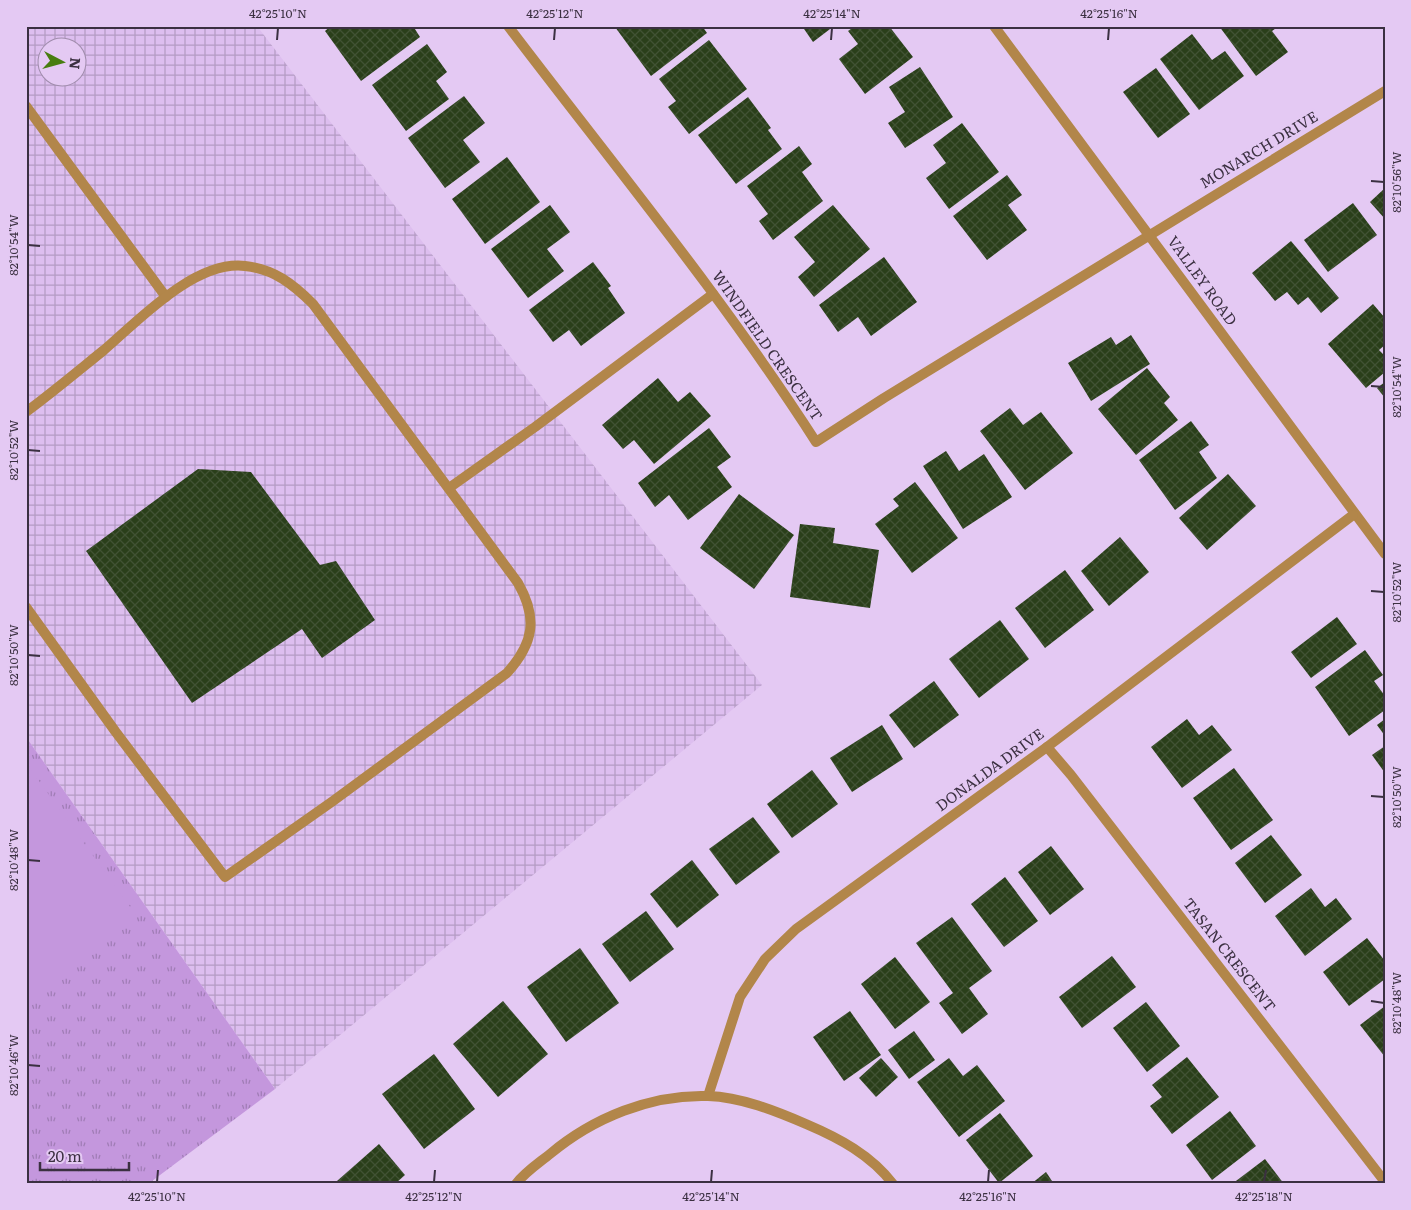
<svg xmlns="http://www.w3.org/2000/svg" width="1411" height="1210" font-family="Literata,serif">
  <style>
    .industrial { fill: url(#industrial-grid); fill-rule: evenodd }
    .grass { fill: url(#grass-tufts) }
    .garden { fill: #c497dd }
    .building { fill: url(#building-cross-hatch) }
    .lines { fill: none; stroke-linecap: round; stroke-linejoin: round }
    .service { stroke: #b2864a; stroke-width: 10 }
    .minor { stroke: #b2864a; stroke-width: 10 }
    .ticks { fill: none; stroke: #3b3041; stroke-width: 2 }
    .labels { text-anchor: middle; stroke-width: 5; stroke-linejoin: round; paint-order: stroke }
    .street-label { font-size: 15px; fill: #3b3041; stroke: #e4c9f3 }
    .neatline { fill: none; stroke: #3b3041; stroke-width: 2 }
    .ticks-label { font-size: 12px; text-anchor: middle; fill: #3b3041 }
  </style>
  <defs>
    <pattern id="industrial-grid" width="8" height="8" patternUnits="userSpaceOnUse" patternTransform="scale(1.25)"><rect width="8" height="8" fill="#ddbeef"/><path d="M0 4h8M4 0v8" fill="none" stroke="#b49bc3"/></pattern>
    <pattern id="grass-tufts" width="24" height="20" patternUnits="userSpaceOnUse" patternTransform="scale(1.25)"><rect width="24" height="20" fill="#c497dd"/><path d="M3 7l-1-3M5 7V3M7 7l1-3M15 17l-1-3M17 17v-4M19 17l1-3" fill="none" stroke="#a07cb5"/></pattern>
    <pattern id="building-cross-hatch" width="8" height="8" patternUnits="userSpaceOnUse" patternTransform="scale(1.25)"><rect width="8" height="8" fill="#2a3f1a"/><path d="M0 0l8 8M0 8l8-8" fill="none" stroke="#415234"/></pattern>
  </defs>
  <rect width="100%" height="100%" fill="#e4c9f3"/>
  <path class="industrial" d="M26,26H257L762,685L275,1089L26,737ZM48,48H78V78H48Z"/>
  <polygon class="grass" points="26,737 275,1089 148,1184 26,1184"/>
  <polygon class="garden" points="26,763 136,915 26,995"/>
  <g class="building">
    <polygon points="331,26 413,26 420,37 361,81 325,31"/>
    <polygon points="616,26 702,26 707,33 651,76 615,27"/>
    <polygon points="802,26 834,26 813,42"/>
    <polygon points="855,26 889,26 913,57 865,94 839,59 858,44 848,31"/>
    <polygon points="1219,26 1279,26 1272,31 1288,52 1256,76"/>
    <polygon points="1192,34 1212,60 1225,51 1244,76 1199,110 1160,59"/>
    <polygon points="709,40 747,89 689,134 668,107 676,101 659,79"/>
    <polygon points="427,44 447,72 436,81 449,99 406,131 372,85"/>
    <polygon points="920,67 953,117 905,148 888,123 905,112 889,87"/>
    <polygon points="1156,68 1190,114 1158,138 1123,92"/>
    <polygon points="464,96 485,123 463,140 480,162 445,188 408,138"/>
    <polygon points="748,97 771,128 768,130 782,149 736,184 698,135"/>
    <polygon points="962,123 999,172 949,209 926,178 946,163 933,145"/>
    <polygon points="799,146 812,164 802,172 823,201 773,240 759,221 768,214 747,186"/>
    <polygon points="507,157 540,202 485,244 452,199"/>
    <polygon points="1007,175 1022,195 1008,205 1027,230 987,260 953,216"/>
    <polygon points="1385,188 1385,219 1370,202"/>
    <polygon points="1353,203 1377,235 1328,272 1304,240"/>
    <polygon points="550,205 570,232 547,249 564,271 528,298 491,249"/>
    <polygon points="833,205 870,249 814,297 798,277 815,262 794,237"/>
    <polygon points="1291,241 1339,298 1321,313 1308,297 1298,305 1287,292 1275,301 1252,273"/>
    <polygon points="884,257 917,302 871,336 858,317 838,332 819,305"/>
    <polygon points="593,262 611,286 608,288 625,313 581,346 569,330 553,342 529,310"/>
    <polygon points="1373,304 1385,318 1385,345 1379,350 1385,356 1385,372 1366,388 1328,344"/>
    <polygon points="1131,335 1150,364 1091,401 1068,363 1111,337 1116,345"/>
    <polygon points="1147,368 1170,397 1164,403 1178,420 1136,455 1098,409"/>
    <polygon points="658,378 678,402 690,392 711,416 654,464 634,440 623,449 602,425"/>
    <polygon points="1385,382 1385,398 1377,388"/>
    <polygon points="1010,408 1023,425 1041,412 1073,453 1025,490 980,431"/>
    <polygon points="1191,421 1209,445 1199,452 1217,478 1175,510 1139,460"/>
    <polygon points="709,428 731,457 717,467 732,487 688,520 669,495 655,507 638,483"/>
    <polygon points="946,451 959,471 984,454 1012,497 963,529 923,466"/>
    <polygon points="198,469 251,472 320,565 336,561 375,620 322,658 302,629 192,703 86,551"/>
    <polygon points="1228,474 1256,506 1207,550 1179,518"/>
    <polygon points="915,482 958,538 912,573 875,524 899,506 893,499"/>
    <polygon points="739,494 794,535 754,589 700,548"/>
    <polygon points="800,524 835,528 833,543 879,550 870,608 790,597"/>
    <polygon points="1120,537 1149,572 1109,606 1081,571"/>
    <polygon points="1065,570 1094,610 1045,648 1015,608"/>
    <polygon points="1337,617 1357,644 1311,678 1291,652"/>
    <polygon points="1000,620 1029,659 979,698 949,659"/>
    <polygon points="1365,650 1383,675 1374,681 1385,696 1385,710 1349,736 1315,687"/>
    <polygon points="934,681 959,715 914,748 889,715"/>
    <polygon points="1187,719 1199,735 1212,725 1232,750 1182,788 1151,747"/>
    <polygon points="1385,719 1385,736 1377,725"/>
    <polygon points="882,725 903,759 852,792 830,758"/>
    <polygon points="1385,746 1385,773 1372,755"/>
    <polygon points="1234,768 1273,820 1231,850 1193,798"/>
    <polygon points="812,770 838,804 792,838 767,804"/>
    <polygon points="753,817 780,852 736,885 709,849"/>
    <polygon points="1271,835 1302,875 1265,903 1235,863"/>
    <polygon points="1051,846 1084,889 1050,915 1018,872"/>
    <polygon points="692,860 719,895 677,928 650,894"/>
    <polygon points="1005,877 1038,921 1004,947 971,904"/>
    <polygon points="1311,888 1325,907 1336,898 1352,919 1305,956 1275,916"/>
    <polygon points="646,911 674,949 630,982 602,944"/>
    <polygon points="952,917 992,971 969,988 988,1014 962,1034 939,1003 953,993 916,943"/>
    <polygon points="1367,938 1385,961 1385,979 1349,1006 1323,972"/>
    <polygon points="580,948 619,1003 566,1042 527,987"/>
    <polygon points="1112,956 1136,987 1082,1028 1059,997"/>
    <polygon points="895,957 930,1002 895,1029 861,984"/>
    <polygon points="503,1001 548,1054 498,1097 453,1044"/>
    <polygon points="1146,1002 1180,1046 1147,1072 1113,1028"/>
    <polygon points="1385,1006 1385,1057 1360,1025"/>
    <polygon points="850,1011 881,1055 844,1081 813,1037"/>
    <polygon points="914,1031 935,1060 909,1079 888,1050"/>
    <polygon points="434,1054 475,1109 424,1149 382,1094"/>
    <polygon points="1187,1057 1219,1097 1172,1134 1150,1106 1162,1097 1152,1085"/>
    <polygon points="881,1058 898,1077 876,1097 859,1078"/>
    <polygon points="949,1058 963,1076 977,1065 1005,1101 959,1137 917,1082"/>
    <polygon points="1230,1111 1256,1146 1212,1180 1186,1145"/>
    <polygon points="1000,1113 1033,1156 999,1183 966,1140"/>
    <polygon points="379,1144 405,1175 395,1184 339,1184 337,1181"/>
    <polygon points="1265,1159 1284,1184 1232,1184"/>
    <polygon points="1046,1172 1054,1184 1031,1184"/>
    <polygon points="697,1181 697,1184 680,1184 680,1182"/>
  </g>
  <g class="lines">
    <g class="service">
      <polyline points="26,106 166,297"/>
      <path d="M26,412C53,392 78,371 104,350C139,320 195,260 245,266C274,269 293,284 313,304L518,583C538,618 534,643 507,673L333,801L225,877L115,731L26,607"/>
      <polyline points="449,488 535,427 713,294"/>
    </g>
    <g class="minor">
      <path d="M508,26C612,163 723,297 816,442L884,398L1385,91"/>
      <polyline points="994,26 1385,554"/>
      <polyline points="1047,747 1071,775 1385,1182"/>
      <polyline points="708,1096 740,997 765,959 796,929 1047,747 1353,515"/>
      <path d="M516,1184C525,1172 539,1163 550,1154C593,1118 651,1094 708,1096C741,1097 776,1111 806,1124C839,1138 871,1155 893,1184"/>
    </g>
  </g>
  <path class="ticks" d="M277,40L278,28M554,40L555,28M831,40L832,28M1108,40L1109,28M1371,181L1384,182M28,245L40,246M1371,386L1384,387M28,450L40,451M1371,591L1384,592M28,655L40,656M1371,796L1384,797M28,860L40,861M1371,1001L1384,1003M28,1065L40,1066M157,1182L158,1170M434,1182L435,1170M711,1182L712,1170M988,1182L989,1170M1264,1182L1266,1170"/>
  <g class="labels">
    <g class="street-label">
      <text transform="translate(1259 150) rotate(-31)" y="5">MONARCH DRIVE</text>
      <text transform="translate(1202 281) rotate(54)" y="5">VALLEY ROAD</text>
      <text transform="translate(767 346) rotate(55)" y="5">WINDFIELD CRESCENT</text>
      <text transform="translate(990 770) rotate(-36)" y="5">DONALDA DRIVE</text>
      <text transform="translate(1229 955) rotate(52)" y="5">TASAN CRESCENT</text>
    </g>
  </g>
  <rect width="1411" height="1210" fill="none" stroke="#e4c9f3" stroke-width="55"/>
  <g transform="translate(62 62) rotate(96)"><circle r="24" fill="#e4c9f3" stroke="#a08cac"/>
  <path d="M0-4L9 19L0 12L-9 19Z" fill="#487d10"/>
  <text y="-8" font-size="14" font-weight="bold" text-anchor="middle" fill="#3b3041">N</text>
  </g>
  <path d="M40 1162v8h89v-8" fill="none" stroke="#3b3041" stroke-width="2.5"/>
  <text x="48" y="1162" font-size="15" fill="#3b3041" stroke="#e4c9f3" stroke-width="4" paint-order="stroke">20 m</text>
  <rect x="28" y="28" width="1356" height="1154" class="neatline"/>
  <g class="ticks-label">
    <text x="278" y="18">42°25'10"N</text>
    <text x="555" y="18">42°25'12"N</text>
    <text x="832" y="18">42°25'14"N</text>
    <text x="1109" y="18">42°25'16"N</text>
    <text transform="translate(1397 182) rotate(-90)" y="4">82°10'56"W</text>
    <text transform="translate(14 245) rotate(-90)" y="4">82°10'54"W</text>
    <text transform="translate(1397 387) rotate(-90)" y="4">82°10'54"W</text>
    <text transform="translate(14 450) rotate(-90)" y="4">82°10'52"W</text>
    <text transform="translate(1397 592) rotate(-90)" y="4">82°10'52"W</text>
    <text transform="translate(14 655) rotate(-90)" y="4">82°10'50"W</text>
    <text transform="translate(1397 797) rotate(-90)" y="4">82°10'50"W</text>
    <text transform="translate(14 860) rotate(-90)" y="4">82°10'48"W</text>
    <text transform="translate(1397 1003) rotate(-90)" y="4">82°10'48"W</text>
    <text transform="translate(14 1065) rotate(-90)" y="4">82°10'46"W</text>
    <text x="157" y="1201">42°25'10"N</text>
    <text x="434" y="1201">42°25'12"N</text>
    <text x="711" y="1201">42°25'14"N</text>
    <text x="988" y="1201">42°25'16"N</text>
    <text x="1264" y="1201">42°25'18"N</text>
  </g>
</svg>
